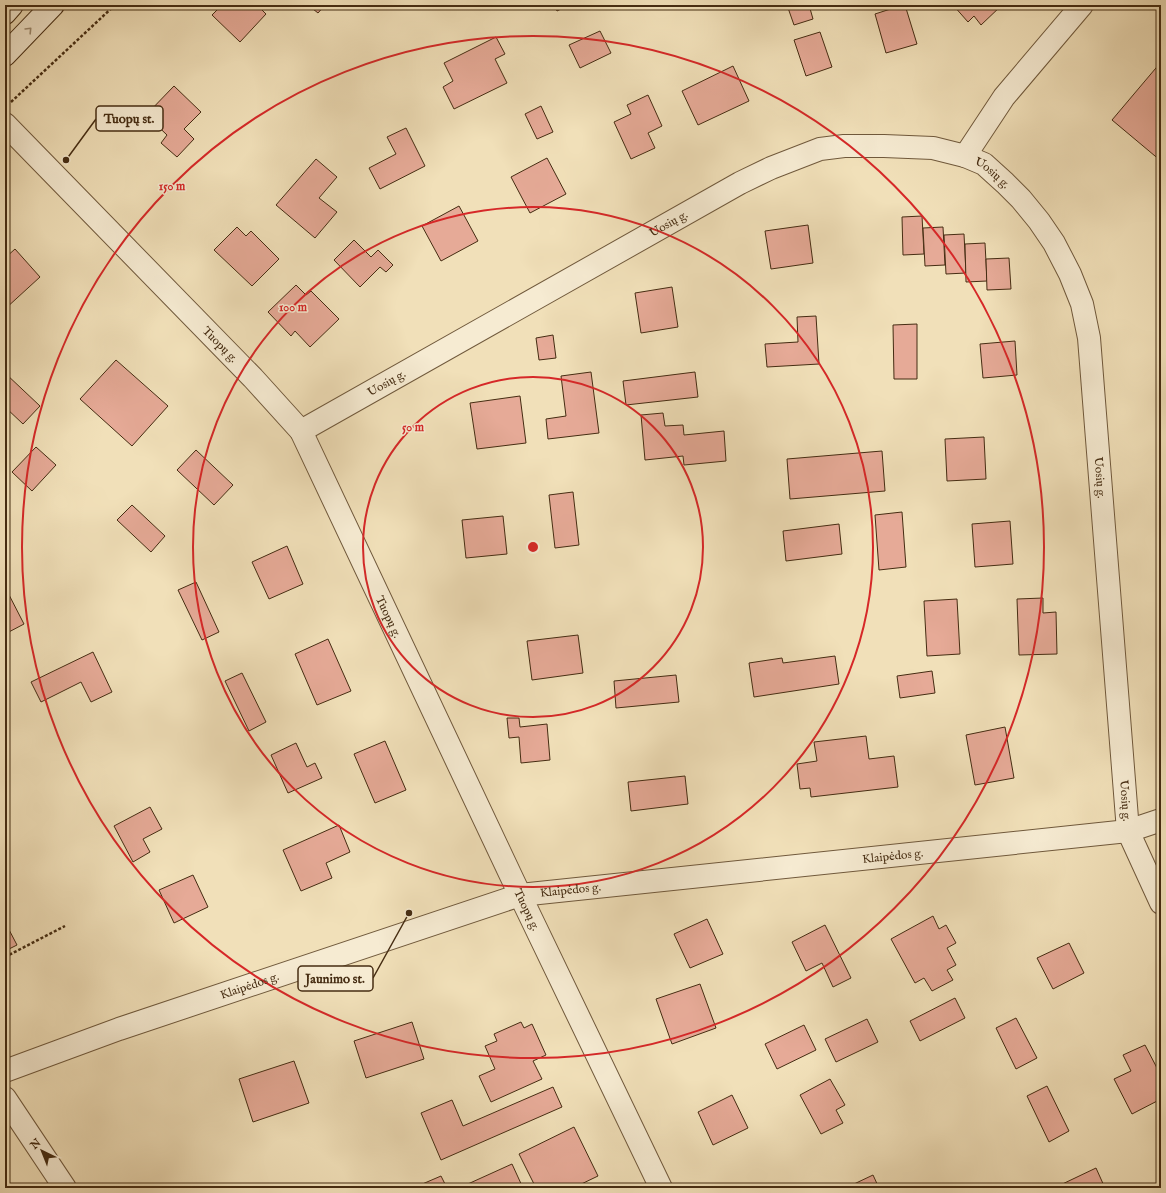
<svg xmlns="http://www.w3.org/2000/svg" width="1166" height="1193" font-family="'IM FELL English',serif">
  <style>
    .building { fill: #e6aa97; stroke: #452c12 }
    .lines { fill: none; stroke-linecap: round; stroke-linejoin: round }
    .minor-casing { stroke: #70593c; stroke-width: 24 }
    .secondary-casing { stroke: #452c12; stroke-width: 24 }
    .path { stroke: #452c12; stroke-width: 2.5; stroke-dasharray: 3 2; stroke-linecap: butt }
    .minor { stroke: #f6ebd2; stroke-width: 22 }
    .secondary { stroke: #f6ebd2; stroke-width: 22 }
    .oneway { stroke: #9e8c72 }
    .ring { fill: none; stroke: #d62828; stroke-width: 2 }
    .labels { text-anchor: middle; stroke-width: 3; stroke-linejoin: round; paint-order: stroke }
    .street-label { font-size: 12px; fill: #452c12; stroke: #f6ebd2 }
    .centre { fill: #d62828; stroke: #f6ebd2; stroke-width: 2 }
    .ring-label { font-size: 12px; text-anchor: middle; font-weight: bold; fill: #d62828; stroke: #f6ebd2; stroke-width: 3; stroke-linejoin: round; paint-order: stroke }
    .leader { fill: none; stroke: #452c12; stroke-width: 1.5 }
    .callout-dot { fill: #452c12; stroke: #f6ebd2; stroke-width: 1.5 }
    .callout { fill: #f6ebd2; stroke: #452c12; stroke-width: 1.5 }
    .callout-label { font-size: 13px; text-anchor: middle; font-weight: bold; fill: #452c12 }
  </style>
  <rect width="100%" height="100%" fill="#f1e0b9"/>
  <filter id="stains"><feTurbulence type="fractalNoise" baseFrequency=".005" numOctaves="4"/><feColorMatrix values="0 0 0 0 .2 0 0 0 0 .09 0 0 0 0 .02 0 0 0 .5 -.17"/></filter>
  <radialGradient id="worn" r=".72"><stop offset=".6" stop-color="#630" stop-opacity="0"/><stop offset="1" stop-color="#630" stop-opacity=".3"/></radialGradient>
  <g class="building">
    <polygon points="222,5 265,5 261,9 266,14 240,42 212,15"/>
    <polygon points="308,5 325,5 318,13"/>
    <polygon points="554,5 569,5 557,11"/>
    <polygon points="787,5 809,5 813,19 794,25"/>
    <polygon points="903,5 905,5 917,44 886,53 875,14"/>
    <polygon points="953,5 1002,5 981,25 974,16 968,22"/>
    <polygon points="600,31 611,53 580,68 569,45"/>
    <polygon points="820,32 832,67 806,76 794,40"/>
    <polygon points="496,37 505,54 495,59 507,83 454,109 443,87 453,81 444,63"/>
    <polygon points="1161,62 1161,161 1112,120"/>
    <polygon points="733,66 749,101 698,125 682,91"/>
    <polygon points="174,86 201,112 184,129 194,139 177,157 161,143 167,135 146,115"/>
    <polygon points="648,95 662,126 648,133 655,148 631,159 614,122 631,114 627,105"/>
    <polygon points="541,106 553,132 537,139 525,114"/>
    <polygon points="406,128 425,166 380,189 369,168 396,154 387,137"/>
    <polygon points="547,158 566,194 530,213 511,177"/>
    <polygon points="316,159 337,177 319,198 337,212 315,238 276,205"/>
    <polygon points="459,206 478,241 441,261 422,226"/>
    <polygon points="922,216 924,254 903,255 902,217"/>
    <polygon points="808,225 813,263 771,269 765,231"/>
    <polygon points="237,227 246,236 251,231 279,259 252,286 214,250"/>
    <polygon points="943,227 945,265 925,266 923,228"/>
    <polygon points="964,234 966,273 946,274 944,235"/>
    <polygon points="354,240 371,257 378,250 393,265 386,272 380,267 360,287 334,260"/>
    <polygon points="985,243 987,281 966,282 965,244"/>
    <polygon points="15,249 40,277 5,309 5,258"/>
    <polygon points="1009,258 1011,289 987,290 986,259"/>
    <polygon points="296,285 306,295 311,291 339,319 310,347 295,331 291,336 268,312"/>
    <polygon points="672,287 678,327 641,333 635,293"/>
    <polygon points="816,316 819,364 767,367 765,344 798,342 797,317"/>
    <polygon points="917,324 917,379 894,379 893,325"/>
    <polygon points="553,335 556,358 539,360 536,338"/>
    <polygon points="1015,341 1017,375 983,378 980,344"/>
    <polygon points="116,360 168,406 132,446 80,399"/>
    <polygon points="591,372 599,433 548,439 546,419 566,416 561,376"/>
    <polygon points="695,372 698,397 626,405 623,381"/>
    <polygon points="5,373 40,406 23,424 5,407"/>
    <polygon points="520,396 526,443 477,449 470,403"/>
    <polygon points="663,413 665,426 683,425 684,435 724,431 726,461 684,465 683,456 645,460 641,415"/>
    <polygon points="984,437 986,479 947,481 945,439"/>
    <polygon points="36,447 56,465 32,491 12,472"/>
    <polygon points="196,450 233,485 214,505 177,470"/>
    <polygon points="882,451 885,491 790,499 787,459"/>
    <polygon points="573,492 579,545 555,548 549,495"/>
    <polygon points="132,505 165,536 151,552 117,520"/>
    <polygon points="902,512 906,567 879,570 875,515"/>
    <polygon points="503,516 507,554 466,558 462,520"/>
    <polygon points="1010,521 1013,564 975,567 972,524"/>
    <polygon points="839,524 842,554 786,561 783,531"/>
    <polygon points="287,546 303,584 269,599 252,562"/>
    <polygon points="196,582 219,632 202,640 178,590"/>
    <polygon points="5,589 6,589 24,624 5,634"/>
    <polygon points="1043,598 1043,613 1056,612 1057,654 1019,655 1017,599"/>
    <polygon points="957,599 960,654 927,656 924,601"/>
    <polygon points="578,635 583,673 532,680 527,641"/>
    <polygon points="328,639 351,691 317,705 295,654"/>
    <polygon points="93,652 112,692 91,702 81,682 41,702 31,682"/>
    <polygon points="835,656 839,684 754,697 749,663 782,658 783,663"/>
    <polygon points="932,671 935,693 900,698 897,676"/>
    <polygon points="242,673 266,722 249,731 225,681"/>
    <polygon points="676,675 679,702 616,708 614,681"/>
    <polygon points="507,718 519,718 520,727 547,724 550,760 521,763 519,737 509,738"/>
    <polygon points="1005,727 1014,778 975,785 966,735"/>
    <polygon points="866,736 869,759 894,756 898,787 811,797 810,788 800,789 797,764 817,761 814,742"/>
    <polygon points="385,741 406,790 375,803 354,754"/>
    <polygon points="296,743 307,767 315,763 322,778 288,793 271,755"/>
    <polygon points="685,776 688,804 631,811 628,782"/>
    <polygon points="150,807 162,829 143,839 150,852 133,862 114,826"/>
    <polygon points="339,825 350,852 326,863 332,878 301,891 283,850"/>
    <polygon points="193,875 208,907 174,923 159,890"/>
    <polygon points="933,916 939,929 946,925 956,943 947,948 956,965 947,970 953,980 932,991 924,978 915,983 891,939"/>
    <polygon points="707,919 723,954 690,968 674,934"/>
    <polygon points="5,922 17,945 5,951"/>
    <polygon points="825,925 851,978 833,987 822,963 806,971 792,942"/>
    <polygon points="1069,943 1084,973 1053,989 1037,958"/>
    <polygon points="700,984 716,1028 672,1044 656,999"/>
    <polygon points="955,998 965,1018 920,1041 910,1021"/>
    <polygon points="1016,1018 1037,1058 1016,1069 996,1028"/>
    <polygon points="867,1019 878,1042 836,1062 825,1039"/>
    <polygon points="412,1022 424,1059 366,1078 354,1041"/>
    <polygon points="521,1022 524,1028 532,1024 546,1055 533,1061 542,1079 491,1102 479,1076 495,1069 485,1046 497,1041 494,1034"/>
    <polygon points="804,1025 816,1050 777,1069 765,1044"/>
    <polygon points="1145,1045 1157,1068 1161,1066 1161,1099 1132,1114 1114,1079 1131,1071 1123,1055"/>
    <polygon points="294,1061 309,1103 253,1122 239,1079"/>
    <polygon points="830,1079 845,1105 836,1110 843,1123 821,1134 800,1095"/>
    <polygon points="1047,1086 1069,1131 1049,1142 1027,1096"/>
    <polygon points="553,1087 562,1107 441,1160 421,1113 452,1100 463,1126"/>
    <polygon points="732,1095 748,1128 713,1145 698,1112"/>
    <polygon points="574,1127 598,1176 573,1188 536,1188 519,1154"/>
    <polygon points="512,1164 523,1188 459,1188"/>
    <polygon points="1096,1168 1105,1188 1054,1188"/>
    <polygon points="873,1175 879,1188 856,1188 854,1184"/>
    <polygon points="441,1176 447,1188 413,1188"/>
  </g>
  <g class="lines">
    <defs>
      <g id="minor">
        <path id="s1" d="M5,124L253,378L301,431L520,895L661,1188"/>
        <polyline points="965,156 1004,97 1082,5"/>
        <path id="s2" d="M301,431L740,183L771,168L820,149L844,146H884L933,148L965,156L984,164L1005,183L1021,199L1039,221L1054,243L1070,274L1082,304L1089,338L1128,831L1161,903"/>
        <path id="s3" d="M5,1071L119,1029L520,895L1128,831L1161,820"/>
        <polyline points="5,1098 65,1188"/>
      </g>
      <g id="secondary">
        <polyline points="5,13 12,5"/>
        <polyline points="5,55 53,5"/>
      </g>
    </defs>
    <use href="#minor" class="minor-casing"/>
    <use href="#secondary" class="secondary-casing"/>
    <g class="path">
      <polyline points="11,102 115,5"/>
      <polyline points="5,957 65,926"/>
    </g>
    <use href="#minor" class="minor"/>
    <use href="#secondary" class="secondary"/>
  </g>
  <defs><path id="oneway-chevron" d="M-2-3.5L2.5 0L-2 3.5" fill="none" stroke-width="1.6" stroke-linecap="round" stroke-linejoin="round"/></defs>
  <use class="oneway" href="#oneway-chevron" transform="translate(29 30) rotate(-46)"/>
  <g class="ring">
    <circle cx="533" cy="547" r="170"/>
    <circle cx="533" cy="547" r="340"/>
    <circle cx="533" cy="547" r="511"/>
  </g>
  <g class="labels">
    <g class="street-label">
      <text dy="4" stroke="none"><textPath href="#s2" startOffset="770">Uosių g.</textPath></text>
      <text dy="4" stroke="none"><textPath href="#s2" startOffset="422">Uosių g.</textPath></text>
      <text dy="4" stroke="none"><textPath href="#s1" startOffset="308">Tuopų g.</textPath></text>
      <text dy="4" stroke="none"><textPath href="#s2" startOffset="98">Uosių g.</textPath></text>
      <text dy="4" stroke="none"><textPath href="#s2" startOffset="1106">Uosių g.</textPath></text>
      <text dy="4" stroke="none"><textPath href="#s1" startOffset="632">Tuopų g.</textPath></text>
      <text dy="4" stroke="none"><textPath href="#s2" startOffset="1430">Uosių g.</textPath></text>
      <text dy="4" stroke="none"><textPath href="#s3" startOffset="919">Klaipėdos g.</textPath></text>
      <text dy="4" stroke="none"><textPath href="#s3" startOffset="595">Klaipėdos g.</textPath></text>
      <text dy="4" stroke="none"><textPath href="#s1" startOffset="956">Tuopų g.</textPath></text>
      <text dy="4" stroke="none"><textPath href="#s3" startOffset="259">Klaipėdos g.</textPath></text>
    </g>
  </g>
  <circle cx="533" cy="547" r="6" class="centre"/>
  <g class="ring-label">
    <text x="172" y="190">150 m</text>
    <text x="293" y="311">100 m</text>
    <text x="413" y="431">50 m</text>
  </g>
  <path class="leader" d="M66 160L96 119M409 913L373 978"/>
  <g class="callout-dot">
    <circle cx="66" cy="160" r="4"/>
    <circle cx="409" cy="913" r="4"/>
  </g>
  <g class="callout">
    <rect x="96" y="106" width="67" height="25" rx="4"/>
    <rect x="298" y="966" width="75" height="25" rx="4"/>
  </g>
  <g class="callout-label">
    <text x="129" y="123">Tuopų st.</text>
    <text x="335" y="983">Jaunimo st.</text>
  </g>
  <rect width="1166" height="1193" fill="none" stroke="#f1e0b9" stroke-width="20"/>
  <rect x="6" y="6" width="1154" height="1181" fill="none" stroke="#452c12" stroke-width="2"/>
  <rect x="10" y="10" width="1146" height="1173" fill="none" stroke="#452c12"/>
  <g transform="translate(42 1151) rotate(317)" stroke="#f6ebd2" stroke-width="3" paint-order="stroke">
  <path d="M0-3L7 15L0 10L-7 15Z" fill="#452c12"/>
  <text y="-6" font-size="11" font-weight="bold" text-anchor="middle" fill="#452c12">N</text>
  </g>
  <rect width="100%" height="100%" filter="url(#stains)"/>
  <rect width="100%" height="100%" fill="url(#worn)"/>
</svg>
